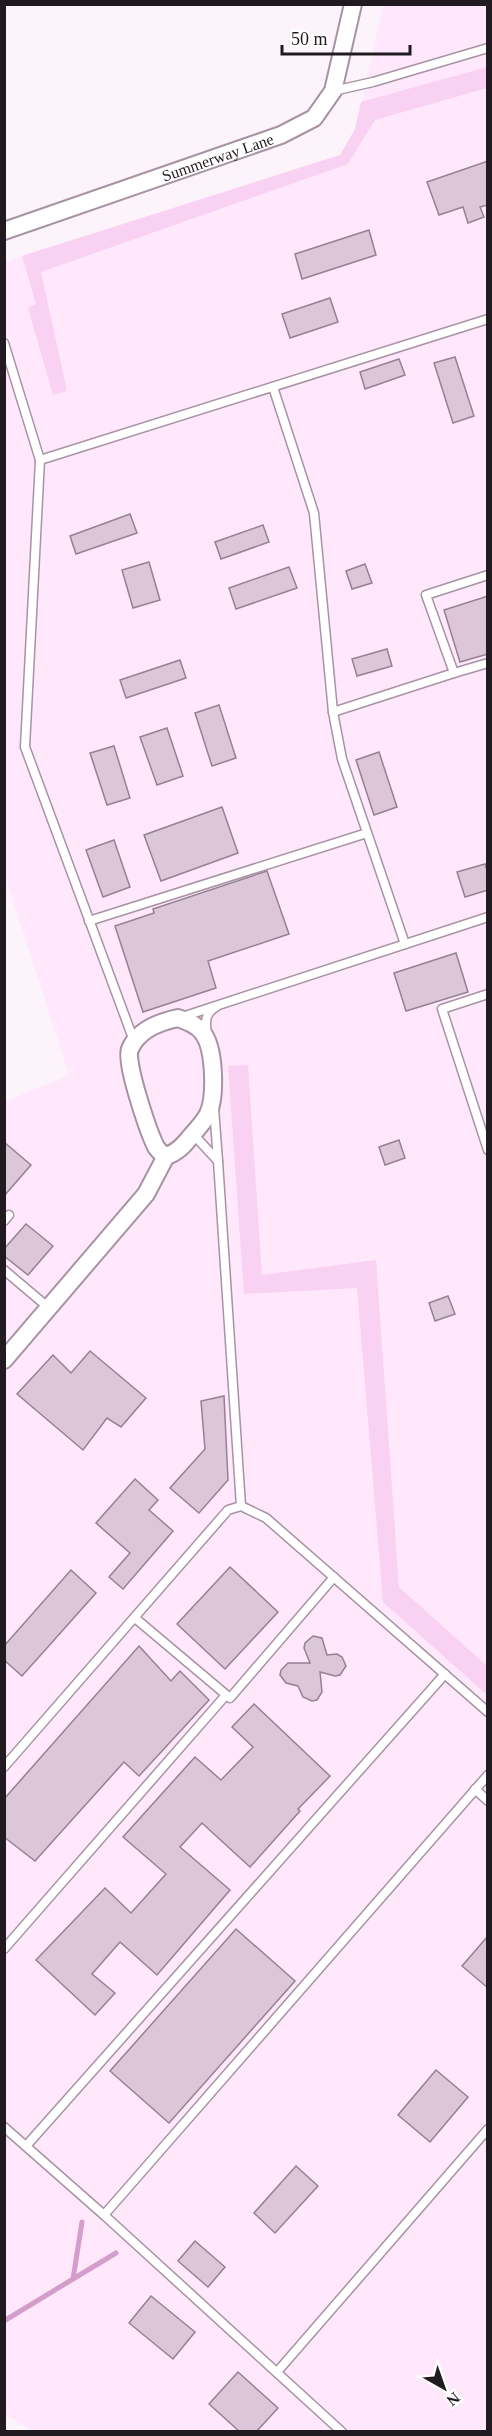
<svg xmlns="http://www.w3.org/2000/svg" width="492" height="2436" font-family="'Times New Roman',serif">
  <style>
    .built { fill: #ffe8fb }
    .green { fill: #f9d1f2 }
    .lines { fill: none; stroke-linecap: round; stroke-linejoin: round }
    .stream { stroke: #d49dcc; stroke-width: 5 }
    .building { fill: #dcc7d8; stroke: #948191; stroke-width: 1.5 }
    .lane-casing { stroke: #a793a4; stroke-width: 11 }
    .street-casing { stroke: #a793a4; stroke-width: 20 }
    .lane { stroke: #fff; stroke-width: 8 }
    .street { stroke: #fff; stroke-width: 16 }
    .labels { text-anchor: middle; stroke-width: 5; stroke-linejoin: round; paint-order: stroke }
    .street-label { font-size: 16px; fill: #211a20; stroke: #fff }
  </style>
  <rect width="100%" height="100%" fill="#fdf4fb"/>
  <polygon class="built" points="383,5 487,5 487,2431 34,2432 5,2414 4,1102 69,1075 5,876 4,262 340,155 356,129"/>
  <g class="green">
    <polygon points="487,67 487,88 375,120 348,164 41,272 67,391 53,395 28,308 36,304 22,256 340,155 355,129 361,102"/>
    <polygon points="248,1065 262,1275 376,1260 399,1587 487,1666 487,1695 383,1602 357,1288 244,1294 228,1066"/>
  </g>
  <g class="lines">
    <g class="stream">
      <polyline points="73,2279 116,2253"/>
      <polyline points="4,2321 73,2279 82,2222"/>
    </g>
  </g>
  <g class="building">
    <polygon points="488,161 488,205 480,207 484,217 468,223 463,207 439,215 427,182"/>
    <polygon points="369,230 376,255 302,279 295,254"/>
    <polygon points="330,298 338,322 290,338 282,314"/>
    <polygon points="455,357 474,416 453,423 434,363"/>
    <polygon points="399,359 405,375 365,389 360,372"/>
    <polygon points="130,514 137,533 76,554 70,536"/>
    <polygon points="263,525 269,542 221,559 215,542"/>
    <polygon points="149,562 160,600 133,608 122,570"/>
    <polygon points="365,564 372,583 352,589 346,571"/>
    <polygon points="289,567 297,588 236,609 229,588"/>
    <polygon points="488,596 488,654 460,662 444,610"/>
    <polygon points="387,649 392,666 357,676 352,659"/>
    <polygon points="180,660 186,678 126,698 120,680"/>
    <polygon points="219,705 236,758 212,766 195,713"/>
    <polygon points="167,728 183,776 157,785 140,737"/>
    <polygon points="114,746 130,798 107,805 90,753"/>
    <polygon points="379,752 397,807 374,815 356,760"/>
    <polygon points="222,807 238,853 161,881 144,835"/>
    <polygon points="114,840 130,887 103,897 86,850"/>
    <polygon points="485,864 488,873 488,890 465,897 457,872"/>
    <polygon points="267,871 289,934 208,961 216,988 143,1012 115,926 154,913 153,909"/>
    <polygon points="456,953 468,992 406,1011 394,973"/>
    <polygon points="399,1140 405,1158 385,1165 379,1147"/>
    <polygon points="4,1142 31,1165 4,1196"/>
    <polygon points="26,1224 53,1246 28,1275 4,1256 4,1249"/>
    <polygon points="448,1296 455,1314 435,1321 429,1303"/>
    <polygon points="90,1351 146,1398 121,1427 107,1418 83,1450 17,1394 53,1355 71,1373"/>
    <polygon points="224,1396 228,1480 199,1513 170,1488 205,1449 201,1401"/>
    <polygon points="135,1479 158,1500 149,1510 173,1531 123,1589 109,1577 130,1553 96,1523"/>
    <polygon points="230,1567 278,1612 225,1669 177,1624"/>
    <polygon points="71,1570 96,1593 22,1676 4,1660 4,1646"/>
    <polygon points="313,1636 322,1638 327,1655 337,1654 342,1657 346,1666 340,1675 335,1676 320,1672 322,1692 317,1700 312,1701 303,1697 298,1686 286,1683 280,1675 281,1670 288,1663 310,1663 304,1648 305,1643"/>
    <polygon points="139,1646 171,1681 180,1671 209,1700 139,1776 124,1762 35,1861 4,1837 4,1799"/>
    <polygon points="254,1704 330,1776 298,1809 300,1811 250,1867 202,1823 180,1847 230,1890 157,1975 120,1942 92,1974 115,1993 95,2015 36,1960 105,1888 131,1913 166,1874 123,1837 195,1757 221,1780 253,1747 232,1727"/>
    <polygon points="236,1929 295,1981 169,2123 110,2071"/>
    <polygon points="488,1936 488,1988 462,1966"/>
    <polygon points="436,2070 468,2097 430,2142 398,2115"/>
    <polygon points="296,2166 318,2186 275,2233 254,2213"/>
    <polygon points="195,2241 225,2267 208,2287 178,2261"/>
    <polygon points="151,2296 195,2332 173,2359 129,2323"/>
    <polygon points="238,2372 278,2408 256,2432 240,2432 209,2404"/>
  </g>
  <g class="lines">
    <defs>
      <g id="lane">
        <polyline points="333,91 373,82 488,48"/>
        <polyline points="4,343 40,460 25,747 134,1041"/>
        <polyline points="273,387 314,513 333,712 342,759 405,944"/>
        <polyline points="40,460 488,319"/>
        <polyline points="454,673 488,663"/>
        <polyline points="333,712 454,673 426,595 488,575"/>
        <polyline points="89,921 367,833"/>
        <polyline points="488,994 442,1009 488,1150"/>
        <polyline points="182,1017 488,917"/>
        <path d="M207,1034C205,1022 205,1013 216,1007"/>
        <polyline points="193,1134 218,1161 214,1108"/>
        <polyline points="218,1161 241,1506"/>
        <polyline points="4,1221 9,1215"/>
        <polyline points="4,1270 49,1308"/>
        <polyline points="135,1618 230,1698 334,1577"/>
        <polyline points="4,1767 228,1510 241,1506 266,1518 488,1712"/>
        <polyline points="475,1789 488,1801"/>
        <polyline points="4,1949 226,1695"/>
        <polyline points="4,2127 104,2215 488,1775"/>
        <polyline points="26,2146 445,1674"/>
        <polyline points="104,2215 342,2432"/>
        <polyline points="277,2372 488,2129"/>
      </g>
      <g id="street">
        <path id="s1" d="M4,231L281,135L314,118L333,91L353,4"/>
        <path d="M178,1018C188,1022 196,1024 202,1032C215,1047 216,1097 208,1114C204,1122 197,1129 191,1136C184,1145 177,1153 166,1156C161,1154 159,1151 156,1147C149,1133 124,1061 130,1049C138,1030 159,1022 178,1018Z"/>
        <polyline points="4,1360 146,1194 166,1156"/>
      </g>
    </defs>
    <use href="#lane" class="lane-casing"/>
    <use href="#street" class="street-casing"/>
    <use href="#lane" class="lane"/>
    <use href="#street" class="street"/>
  </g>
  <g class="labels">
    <g class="street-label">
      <text dy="6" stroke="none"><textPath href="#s1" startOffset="226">Summerway Lane</textPath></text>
    </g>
  </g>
  <rect width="492" height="2436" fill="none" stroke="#211a20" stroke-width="12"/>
  <g transform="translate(444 2388) rotate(140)" stroke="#ffffff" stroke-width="4.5" paint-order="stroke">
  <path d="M0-4.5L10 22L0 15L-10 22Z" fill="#211a20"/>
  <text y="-9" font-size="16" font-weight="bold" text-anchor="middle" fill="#211a20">N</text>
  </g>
  <path d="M282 45v9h128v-9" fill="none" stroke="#211a20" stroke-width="3"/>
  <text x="291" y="45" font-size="18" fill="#211a20" stroke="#ffffff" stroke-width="4.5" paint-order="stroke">50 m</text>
</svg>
